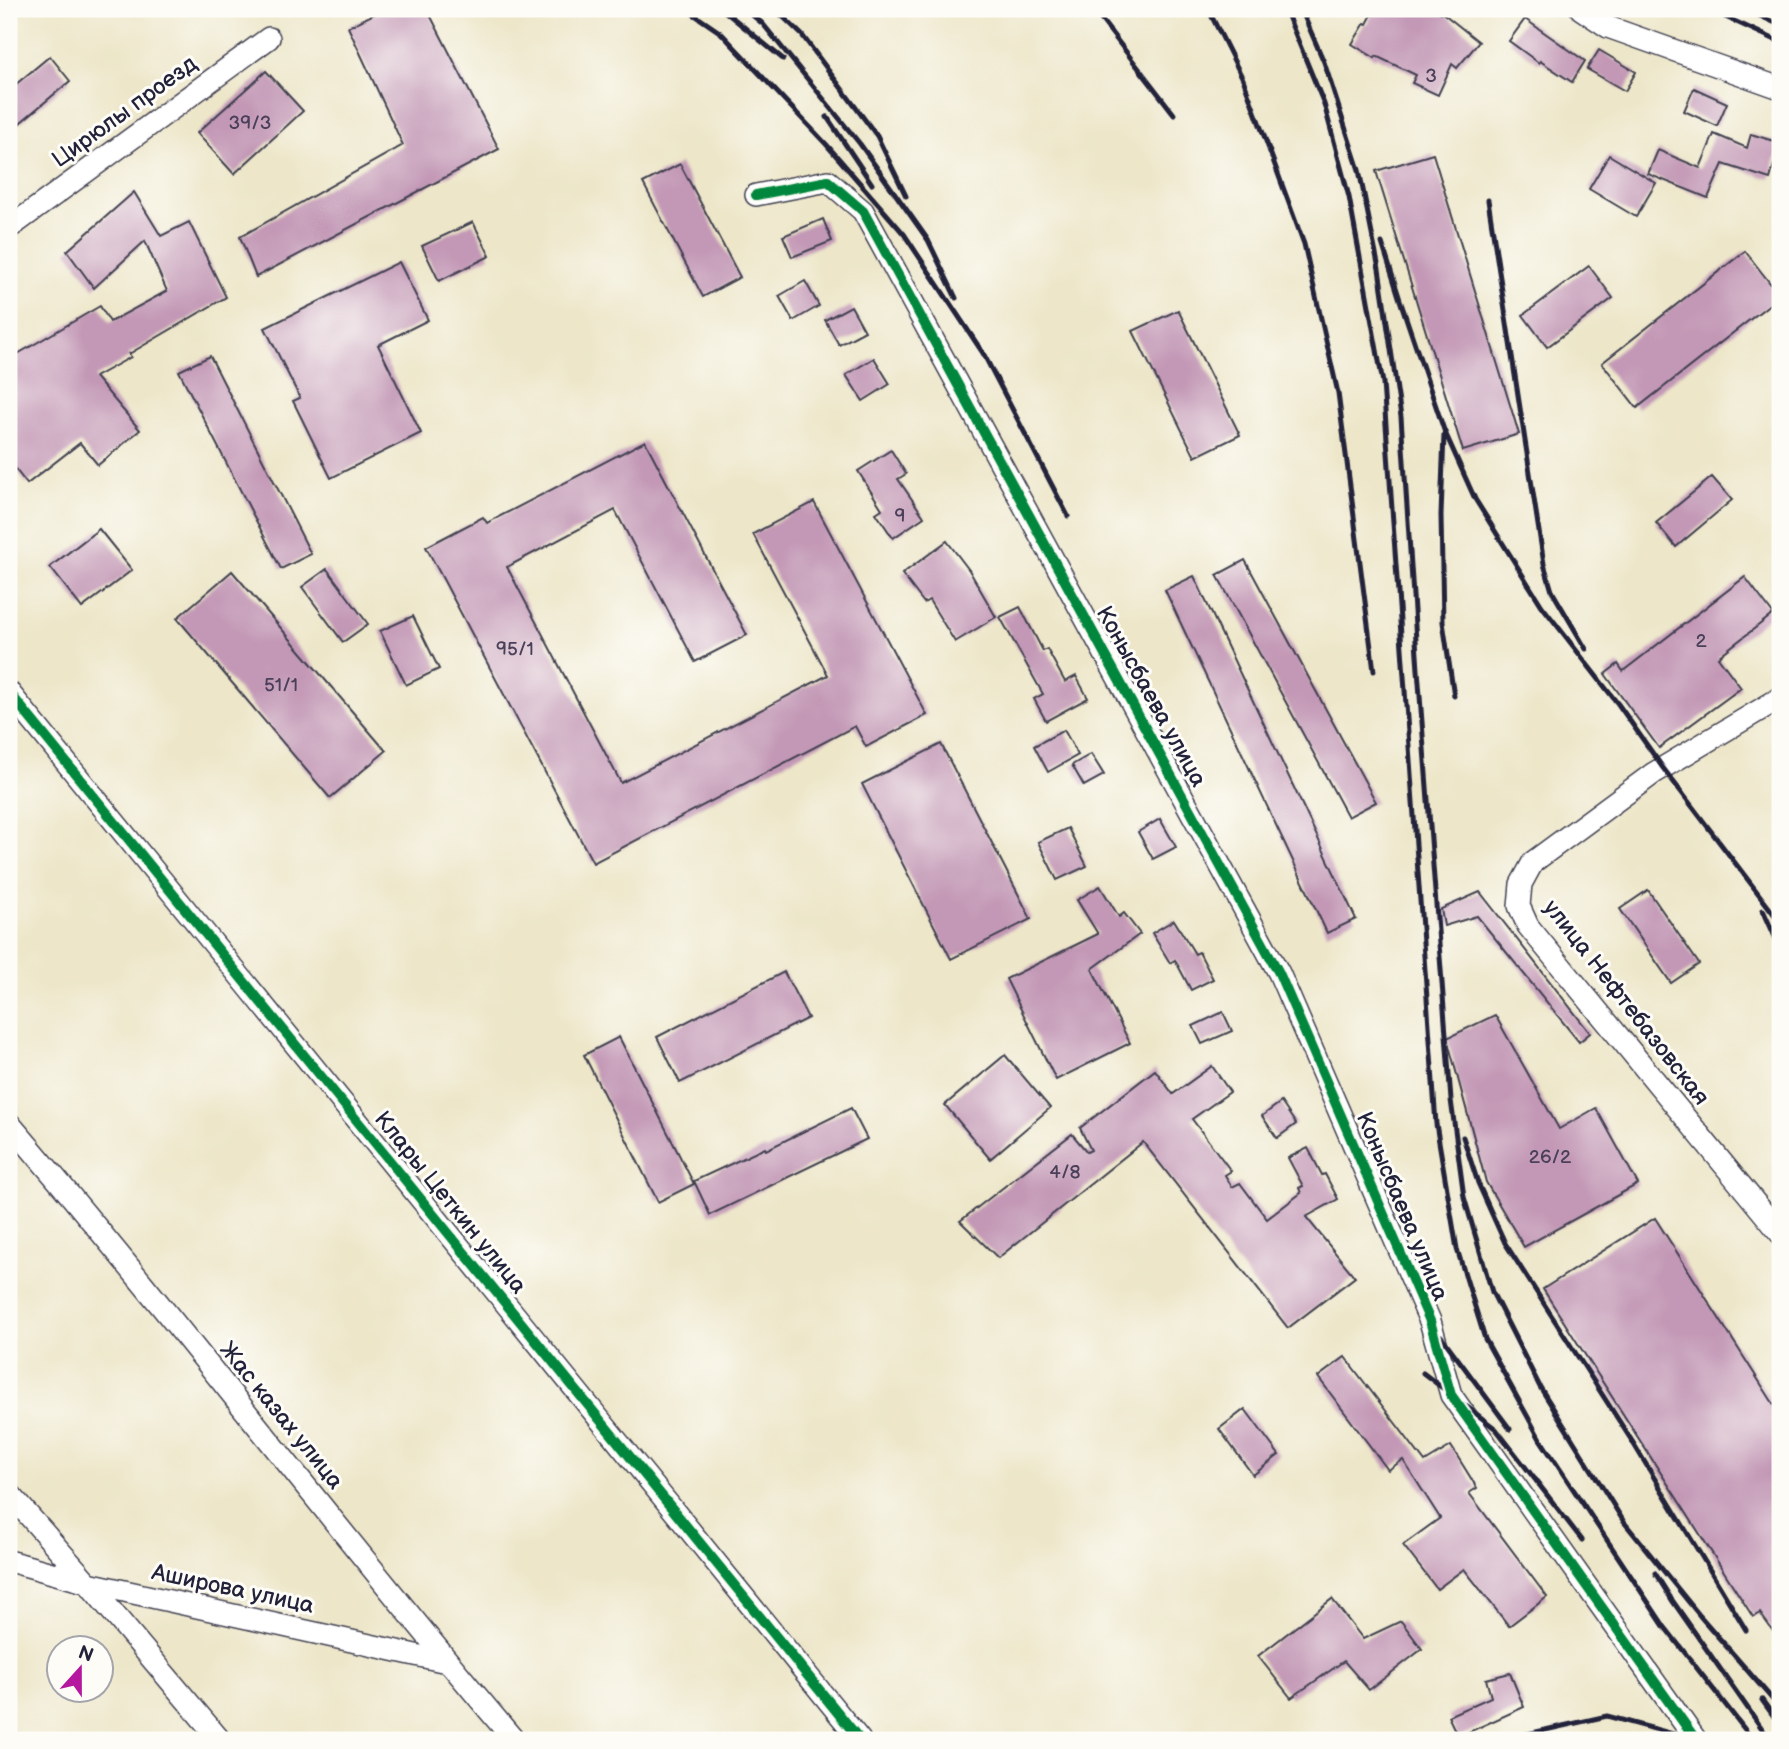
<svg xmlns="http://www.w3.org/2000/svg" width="1789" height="1749" font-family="'Balsamiq Sans',sans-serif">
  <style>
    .building { fill: #c398b6 }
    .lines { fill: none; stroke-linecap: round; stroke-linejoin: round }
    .street-casing { stroke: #403f50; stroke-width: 24 }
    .street { stroke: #fff; stroke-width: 21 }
    .rail { stroke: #22223b; stroke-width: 5 }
    .cycleway-casing { stroke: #fdfcf7; stroke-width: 15 }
    .cycleway { stroke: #00873e; stroke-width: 10 }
    .labels { text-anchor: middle; stroke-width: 6; stroke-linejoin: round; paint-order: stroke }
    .number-label { font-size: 19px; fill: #4a405a }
    .street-label { font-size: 23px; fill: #22223b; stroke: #fdfcf7 }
  </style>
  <rect width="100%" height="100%" fill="#fdfcf7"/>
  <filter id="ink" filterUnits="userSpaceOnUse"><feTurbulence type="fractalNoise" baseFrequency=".0143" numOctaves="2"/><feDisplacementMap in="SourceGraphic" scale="14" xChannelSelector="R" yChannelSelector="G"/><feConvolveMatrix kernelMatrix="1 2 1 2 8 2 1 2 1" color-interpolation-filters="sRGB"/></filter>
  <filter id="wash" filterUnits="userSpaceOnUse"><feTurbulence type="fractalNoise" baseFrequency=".00686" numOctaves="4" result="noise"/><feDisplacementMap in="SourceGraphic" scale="28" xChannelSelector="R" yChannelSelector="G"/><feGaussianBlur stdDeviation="1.57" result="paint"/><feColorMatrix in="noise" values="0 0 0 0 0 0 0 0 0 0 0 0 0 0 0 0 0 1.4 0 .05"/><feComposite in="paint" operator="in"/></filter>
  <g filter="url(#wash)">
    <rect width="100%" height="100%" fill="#ede6c9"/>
    <g id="blocks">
      <g class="building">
        <polygon points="384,9 427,9 499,149 256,277 240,237 403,145 348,27"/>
        <polygon points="1375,9 1433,9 1444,14 1479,42 1457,68 1452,64 1438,95 1412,83 1416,75 1376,56 1375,58 1352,44 1365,23 1367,24"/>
        <polygon points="1525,19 1585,61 1572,82 1540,61 1539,63 1509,41"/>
        <polygon points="1599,50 1636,72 1625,91 1587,69"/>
        <polygon points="50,56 70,81 9,132 9,90"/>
        <polygon points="266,71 303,111 234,174 197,133"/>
        <polygon points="1694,88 1727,103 1717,126 1684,111"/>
        <polygon points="1714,134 1747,148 1751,134 1780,143 1770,179 1723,164 1708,198 1648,174 1658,150 1700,168"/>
        <polygon points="1433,154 1519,434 1463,451 1376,171"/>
        <polygon points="1609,155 1656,183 1636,217 1589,189"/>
        <polygon points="680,164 740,277 703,297 643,183"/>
        <polygon points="134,192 161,236 189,222 226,297 129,354 131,357 95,377 140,430 98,465 80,443 27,484 9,461 9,359 100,306 110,322 167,291 145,241 94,288 67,251"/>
        <polygon points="823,219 832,241 792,257 783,236"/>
        <polygon points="473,222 490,256 439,281 422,246"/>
        <polygon points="1745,251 1780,296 1637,408 1602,363"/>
        <polygon points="399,262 428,320 378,345 421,433 331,478 293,401 300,398 265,328"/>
        <polygon points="1589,266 1613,298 1547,347 1523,315"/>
        <polygon points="805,281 819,306 793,321 779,296"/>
        <polygon points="851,306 865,331 839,345 825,320"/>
        <polygon points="1178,310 1240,435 1195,457 1133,331"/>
        <polygon points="210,356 311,554 281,569 179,371"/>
        <polygon points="874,358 890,384 863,401 846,375"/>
        <polygon points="645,441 747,635 695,662 615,510 507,567 621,783 828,675 753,534 814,502 927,715 866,747 855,726 593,863 426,547 483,517 487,523"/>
        <polygon points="891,450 906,474 898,479 924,517 893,538 876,513 882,509 858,471"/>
        <polygon points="1712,477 1732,500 1676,547 1656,523"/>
        <polygon points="99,529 132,570 82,608 50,567"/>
        <polygon points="947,541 969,570 996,617 955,642 929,600 924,603 902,574"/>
        <polygon points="1245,560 1376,802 1348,817 1217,575"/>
        <polygon points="327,569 368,624 343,642 302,587"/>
        <polygon points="232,571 386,751 330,798 177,618"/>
        <polygon points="1194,576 1356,919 1327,933 1165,590"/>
        <polygon points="1745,577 1773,614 1718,657 1741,688 1659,748 1605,674 1618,664 1623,671"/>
        <polygon points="1020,607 1043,651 1047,649 1065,682 1076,676 1088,698 1046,721 1034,699 1043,694 1000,617"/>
        <polygon points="413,616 439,669 406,685 380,631"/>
        <polygon points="1064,730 1078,755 1048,772 1034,746"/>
        <polygon points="941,744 1031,919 951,959 862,784"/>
        <polygon points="1091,754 1104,775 1084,786 1072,765"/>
        <polygon points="1160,819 1176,847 1153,859 1138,832"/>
        <polygon points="1068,828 1087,866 1057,880 1038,842"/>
        <polygon points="1100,886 1119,917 1124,913 1140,934 1092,969 1130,1043 1056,1080 1006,979 1098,934 1077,900"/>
        <polygon points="1648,890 1699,964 1671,983 1620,909"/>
        <polygon points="1480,892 1590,1033 1579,1042 1477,916 1444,926 1441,909"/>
        <polygon points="1174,920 1195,954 1199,952 1213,979 1191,990 1175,960 1170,963 1152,933"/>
        <polygon points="784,972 808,1018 680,1083 657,1037"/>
        <polygon points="1223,1012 1232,1031 1202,1044 1193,1026"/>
        <polygon points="1495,1015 1559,1129 1596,1108 1638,1184 1524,1247 1486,1182 1447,1038"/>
        <polygon points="619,1037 694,1184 658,1202 584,1055"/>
        <polygon points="1005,1055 1050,1108 990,1159 945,1105"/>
        <polygon points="1212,1066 1230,1092 1192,1119 1231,1171 1225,1175 1232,1187 1240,1183 1267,1219 1301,1193 1299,1188 1303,1186 1288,1158 1308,1148 1322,1175 1325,1174 1338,1199 1306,1217 1355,1277 1288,1328 1143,1142 998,1258 960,1221 1072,1134 1087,1152 1091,1150 1080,1128 1155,1070 1173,1094"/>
        <polygon points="1281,1102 1296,1124 1277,1138 1262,1116"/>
        <polygon points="851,1108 867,1139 710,1215 694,1181 765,1148 766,1150"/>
        <polygon points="1655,1218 1780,1414 1780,1641 1760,1613 1753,1617 1543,1289"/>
        <polygon points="1345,1357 1425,1462 1451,1446 1477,1488 1469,1493 1547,1597 1509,1626 1464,1569 1437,1589 1403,1545 1440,1518 1403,1460 1388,1470 1318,1377"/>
        <polygon points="1245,1409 1279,1455 1253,1475 1219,1429"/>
        <polygon points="1332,1599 1363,1639 1401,1621 1422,1649 1369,1690 1344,1661 1291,1698 1258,1656"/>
        <polygon points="1510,1673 1524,1707 1458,1737 1448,1716 1491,1697 1486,1679"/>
      </g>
    </g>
  </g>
  <g filter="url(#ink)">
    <use href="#blocks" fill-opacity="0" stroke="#403f50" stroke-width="2"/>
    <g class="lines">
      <defs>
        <g id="street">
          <polyline points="1581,9 1608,27 1780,88"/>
          <polyline points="756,195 828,181 863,211 1279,973 1430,1321 1451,1395 1696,1740"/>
          <polyline points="9,228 269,38"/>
          <polyline points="9,692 860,1740"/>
          <polyline points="1780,698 1654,773 1533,862 1521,884 1519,906 1528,926 1780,1233"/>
          <path d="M9,1123C182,1325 342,1538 514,1740"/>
          <polyline points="9,1493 88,1583 220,1740"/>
          <polyline points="9,1561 88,1583 447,1662"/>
        </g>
      </defs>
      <use href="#street" class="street-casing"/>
      <use href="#street" class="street"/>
      <g class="rail">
        <polyline points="686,9 721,33 826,144 904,234 983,353 1068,516"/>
        <polyline points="722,9 783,59"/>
        <polyline points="745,9 763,24 860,144 928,240 956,298"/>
        <polyline points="775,9 802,35 877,136 906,196"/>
        <polyline points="1093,9 1174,114"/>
        <polyline points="1208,9 1243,79 1304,244 1338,393 1374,671"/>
        <polyline points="1285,9 1324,104 1349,197 1383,383 1436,1124 1457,1249 1485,1339 1540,1439 1664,1626 1753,1740"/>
        <polyline points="1301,9 1324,62 1359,170 1379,269 1401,417 1418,670 1451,1100 1464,1197 1492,1292 1540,1387 1624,1522 1700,1616 1780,1708"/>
        <polyline points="1708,9 1780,42"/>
        <polyline points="1745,9 1780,25"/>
        <polyline points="827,117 872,184"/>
        <polyline points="1488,200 1544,564 1552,591 1586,649"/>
        <polyline points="1382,243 1401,303 1444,430 1475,499 1542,606 1618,704 1663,768 1780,922"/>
        <polyline points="1444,434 1441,515 1443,622 1454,696"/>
        <polyline points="1763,910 1780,948"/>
        <polyline points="1463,1137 1478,1183 1505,1243 1632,1441 1746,1630"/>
        <polyline points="1441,1336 1510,1429"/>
        <polyline points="1423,1373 1496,1429 1582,1540"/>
        <polyline points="1655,1573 1672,1600 1770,1740"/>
        <polyline points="1762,1700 1780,1725"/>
        <polyline points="1501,1740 1607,1716 1673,1734 1683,1740"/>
      </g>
      <defs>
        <g id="cycleway">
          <polyline points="756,195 828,181 863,211 1279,973 1430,1321 1451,1395 1696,1740"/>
          <polyline points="9,692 860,1740"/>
        </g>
      </defs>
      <use href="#cycleway" class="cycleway-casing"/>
      <use href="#cycleway" class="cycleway"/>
    </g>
  </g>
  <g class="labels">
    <g class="number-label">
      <text x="1431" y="82">3</text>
      <text x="250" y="129">39/3</text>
      <text x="900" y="522">9</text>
      <text x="1701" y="647">2</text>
      <text x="515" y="655">95/1</text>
      <text x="281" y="691">51/1</text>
      <text x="1550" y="1163">26/2</text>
      <text x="1065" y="1178">4/8</text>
    </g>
    <g class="street-label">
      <text transform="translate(124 111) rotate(-36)" y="8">Цирюлы проезд</text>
      <text transform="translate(1152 696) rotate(61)" y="8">Конысбаева улица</text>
      <text transform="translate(1627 1002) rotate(52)" y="8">улица Нефтебазовская</text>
      <text transform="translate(451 1202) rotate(51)" y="8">Клары Цеткин улица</text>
      <text transform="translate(1403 1206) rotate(67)" y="8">Конысбаева улица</text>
      <text transform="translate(282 1415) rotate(51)" y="8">Жас казах улица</text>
      <text transform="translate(233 1588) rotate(12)" y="8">Аширова улица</text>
    </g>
  </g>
  <rect width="1789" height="1749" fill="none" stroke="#fdfcf7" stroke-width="35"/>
  <g transform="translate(80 1669) rotate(21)"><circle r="33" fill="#fdfcf7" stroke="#a5a5ac" stroke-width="2"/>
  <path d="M0-5L12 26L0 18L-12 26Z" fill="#b5179e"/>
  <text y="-10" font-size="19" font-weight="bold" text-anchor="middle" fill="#22223b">N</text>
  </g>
</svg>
